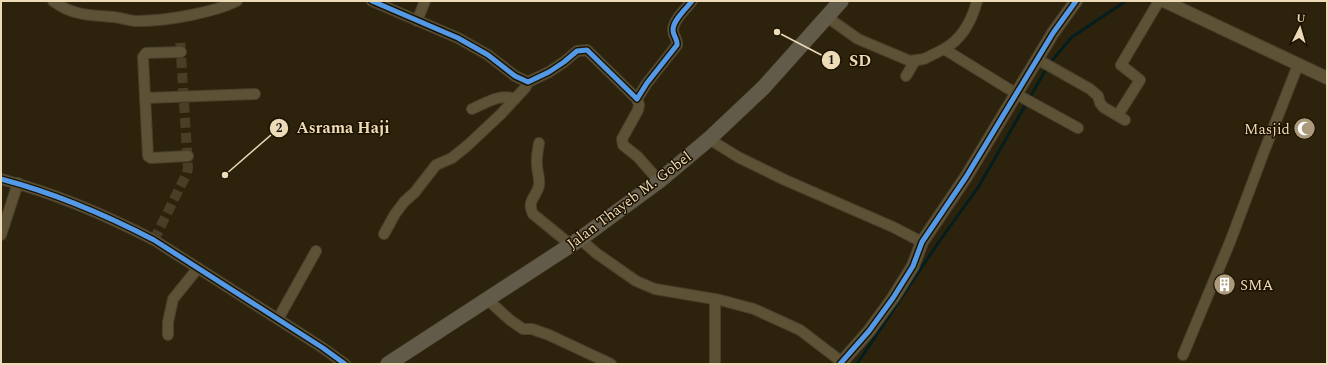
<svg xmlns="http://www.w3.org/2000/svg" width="1328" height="365" font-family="Spectral,serif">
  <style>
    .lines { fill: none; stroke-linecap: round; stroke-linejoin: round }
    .stream { stroke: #041e1e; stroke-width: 3 }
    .minor-tunnel { stroke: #4a3e26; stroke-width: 10; stroke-dasharray: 10 5; stroke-linecap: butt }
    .minor-casing { stroke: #48402d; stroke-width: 12 }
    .tertiary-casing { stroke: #48402d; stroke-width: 14 }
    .primary-casing { stroke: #48402d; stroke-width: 16 }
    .minor { stroke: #5d5235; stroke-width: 10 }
    .tertiary { stroke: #5d5235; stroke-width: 12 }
    .primary { stroke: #635b49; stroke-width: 15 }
    .cycleway-casing { stroke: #1d1200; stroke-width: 8 }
    .cycleway { stroke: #5399e6; stroke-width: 5 }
    .labels { text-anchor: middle; stroke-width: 3; stroke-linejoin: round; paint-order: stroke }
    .poi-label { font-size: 15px; fill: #eddab6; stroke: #1d1200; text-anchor: end }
    .street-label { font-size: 15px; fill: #eddab6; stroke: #1d1200 }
    .leader { fill: none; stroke: #eddab6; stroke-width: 1.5 }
    .callout-dot { fill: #eddab6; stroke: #1d1200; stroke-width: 1.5 }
    .mark-label { font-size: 12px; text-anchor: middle; font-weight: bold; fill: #111 }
    .callout-label { font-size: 16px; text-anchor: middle; font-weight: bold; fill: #eddab6; stroke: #1d1200; stroke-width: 3; stroke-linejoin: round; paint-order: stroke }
  </style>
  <rect width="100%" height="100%" fill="#2d230d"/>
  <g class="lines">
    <polyline class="stream" points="857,364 936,246 979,186 1049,64 1072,37 1126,1"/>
    <polyline class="minor-tunnel" points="154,240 187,173 188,168 180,39"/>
    <defs>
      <g id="minor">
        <path d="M53,1C73,16 90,15 114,17C122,18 130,21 138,21C165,21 213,13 237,1"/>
        <path d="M372,1L458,38L488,55L515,76L528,82L549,72L564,62L577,51L587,50L637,99L647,83L677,45C678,39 673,36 673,30C673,20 686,9 692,1"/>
        <polyline points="827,17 858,39 910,61 924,59 944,49 1025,99 1078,128"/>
        <polyline points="417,21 425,1"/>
        <path d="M944,49C962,39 972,20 977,1"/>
        <polyline points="181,52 146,53 143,57 148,156 151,158 188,156"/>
        <polyline points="1037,59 1090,89 1098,96 1100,103 1103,107 1125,120"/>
        <polyline points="906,76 915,61"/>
        <polyline points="145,98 255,94"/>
        <polyline points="637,99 639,105 638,110 622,139 623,145 638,157 659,181"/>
        <path d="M472,109C486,103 500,93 515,99"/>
        <polyline points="1118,115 1140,80 1121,65 1159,1"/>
        <polyline points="709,139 738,157 785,180 893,227 922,242"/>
        <path d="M539,143C538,150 536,158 537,165C537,172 540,178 539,185C537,197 526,200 533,214L571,245"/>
        <path d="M1,179C54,193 106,215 154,240L323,348L345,364"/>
        <polyline points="384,234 395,214 404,202 415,192 436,165 452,158 468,145 501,114 525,88 528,82"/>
        <polyline points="1,235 18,183"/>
        <polyline points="580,239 596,253 636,281 655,289 720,300 754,309 800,330 842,362"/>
        <polyline points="715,299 715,364"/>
        <polyline points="488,300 510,320 523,329 532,329 549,335 611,364"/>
        <polyline points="278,319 316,251"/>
        <polyline points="168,335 168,322 173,299 198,268"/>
        <polyline points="1183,355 1230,242 1265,149 1298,65"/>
      </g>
      <g id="tertiary">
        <polyline points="1164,1 1327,78"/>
        <polyline points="840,364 869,331 893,298 913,266 922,242 966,177 1053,33 1076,1"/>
      </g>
      <polyline id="primary" points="388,364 580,239 659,181 709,139 763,88 841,1"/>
    </defs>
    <use href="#minor" class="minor-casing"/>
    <use href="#tertiary" class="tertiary-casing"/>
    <use href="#primary" class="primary-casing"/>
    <use href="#minor" class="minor"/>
    <use href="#tertiary" class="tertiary"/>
    <use href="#primary" class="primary"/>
    <defs>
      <g id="cycleway">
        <path d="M372,1L458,38L488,55L515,76L528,82L549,72L564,62L577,51L587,50L637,99L647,83L677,45C678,39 673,36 673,30C673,20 686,9 692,1"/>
        <path d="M1,179C54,193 106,215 154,240L323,348L345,364"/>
        <polyline points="840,364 869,331 893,298 913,266 922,242 966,177 1053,33 1076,1"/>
      </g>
    </defs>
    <use href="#cycleway" class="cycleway-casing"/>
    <use href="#cycleway" class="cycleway"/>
  </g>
  <defs>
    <symbol id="mosque-disc" viewBox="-11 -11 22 22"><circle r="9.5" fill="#aa9a7b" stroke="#1d1200"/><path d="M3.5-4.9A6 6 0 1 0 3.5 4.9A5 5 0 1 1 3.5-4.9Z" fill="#fff"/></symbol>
    <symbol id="building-disc" viewBox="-11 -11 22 22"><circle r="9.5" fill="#aa9a7b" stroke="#1d1200"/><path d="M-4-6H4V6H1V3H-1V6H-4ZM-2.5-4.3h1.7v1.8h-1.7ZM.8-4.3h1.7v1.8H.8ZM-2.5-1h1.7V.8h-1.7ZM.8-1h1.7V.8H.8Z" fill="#fff"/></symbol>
  </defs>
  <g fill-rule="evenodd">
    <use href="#mosque-disc" x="1292" y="116" width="25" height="25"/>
    <use href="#building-disc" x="1212" y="272" width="25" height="25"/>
  </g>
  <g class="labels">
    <g class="poi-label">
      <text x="1290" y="134">Masjid</text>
      <text x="1240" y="290" text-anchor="start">SMA</text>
    </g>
    <g class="street-label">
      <text transform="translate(629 200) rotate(-37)" y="5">Jalan Thayeb M. Gobel</text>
    </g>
  </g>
  <path class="leader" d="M777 32L831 60M225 175L279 128"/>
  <g class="callout-dot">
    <circle cx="777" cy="32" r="4"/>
    <circle cx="225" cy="175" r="4"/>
    <circle cx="831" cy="60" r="10"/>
    <circle cx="279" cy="128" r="10"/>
  </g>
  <g class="mark-label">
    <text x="831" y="64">1</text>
    <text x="279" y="132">2</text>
  </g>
  <g class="callout-label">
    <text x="860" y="66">SD</text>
    <text x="343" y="133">Asrama Haji</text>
  </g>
  <rect width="1328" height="365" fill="none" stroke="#eddab6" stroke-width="4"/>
  <g transform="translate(1300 28) rotate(5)" stroke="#1d1200" stroke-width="3" paint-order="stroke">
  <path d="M0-3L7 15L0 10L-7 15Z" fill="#eddab6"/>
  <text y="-6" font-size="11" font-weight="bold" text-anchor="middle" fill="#eddab6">U</text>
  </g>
</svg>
